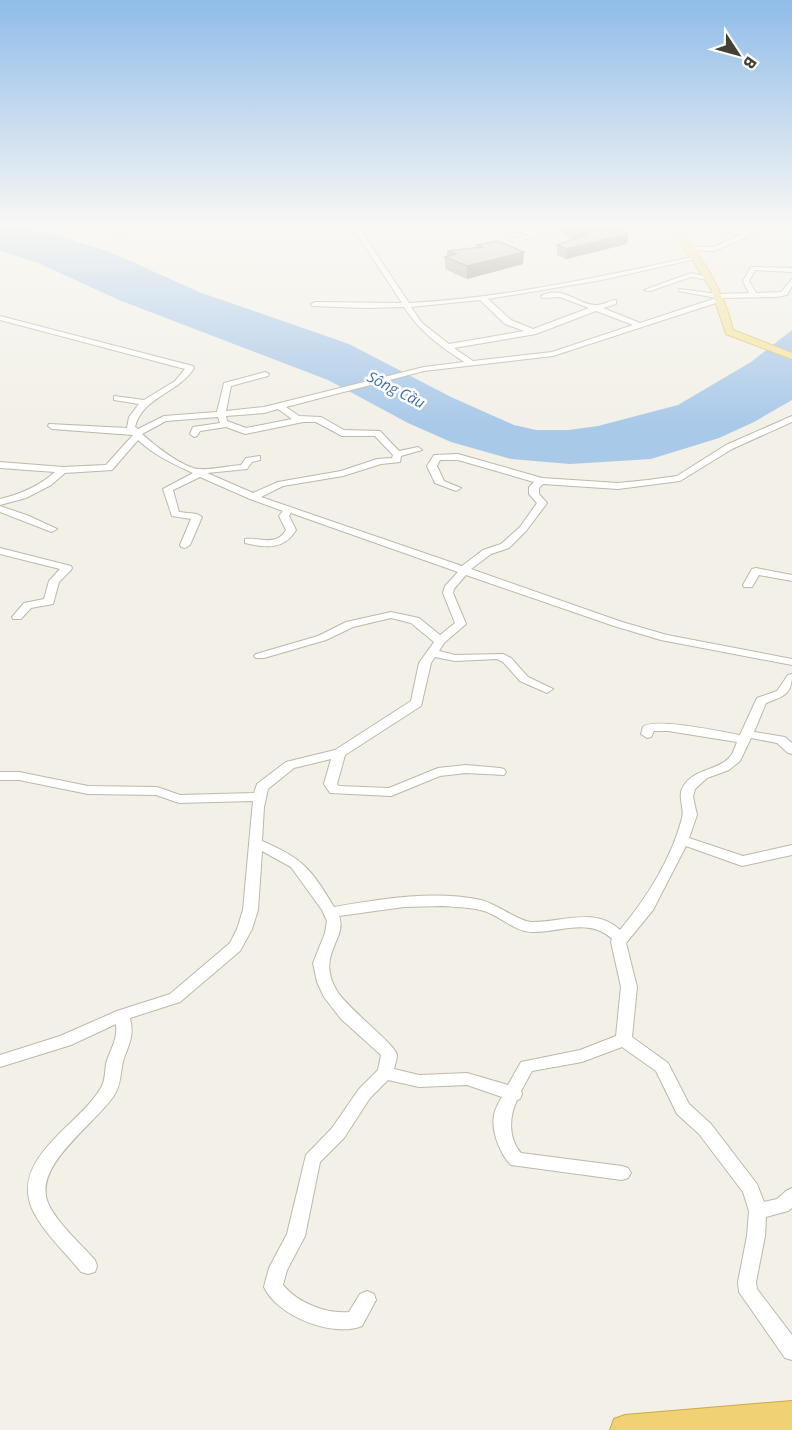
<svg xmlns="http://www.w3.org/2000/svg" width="792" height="1430" font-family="'Open Sans',sans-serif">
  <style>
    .water { fill: #a9c9e9 }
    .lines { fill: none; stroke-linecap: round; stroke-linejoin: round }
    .minor-casing { stroke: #bcb8ab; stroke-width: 2 }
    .major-casing { stroke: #d8c26f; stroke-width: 2 }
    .highway-casing { stroke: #cea845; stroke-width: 2 }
    .minor { fill: #fff; fill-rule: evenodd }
    .major { fill: #f4e49e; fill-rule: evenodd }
    .highway { fill: #f0d274; fill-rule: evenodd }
    .wall { fill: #b5afa3 }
    .shaded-wall { fill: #938f85 }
    .building { fill: #d2ccbe; stroke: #938f85; stroke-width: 1.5 }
    .labels { text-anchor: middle; stroke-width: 5; stroke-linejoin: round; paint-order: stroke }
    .far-water-label { font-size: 15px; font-style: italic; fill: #3a6ea5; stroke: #fff }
  </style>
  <rect width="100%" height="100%" fill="#f2f0e7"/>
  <polygon class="water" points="0,225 45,232 110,252 199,292 349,344 451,397 514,425 536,430 569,430 598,426 678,405 751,362 792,330 792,400 754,422 719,438 651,459 570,464 511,459 451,442 408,423 328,380 119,300 36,262 0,251"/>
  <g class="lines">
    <defs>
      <g id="minor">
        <polygon points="109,225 115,225 123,235 122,236 118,236"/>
        <path d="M351,225H357L409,303C506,298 602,276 697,256L700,258L602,280L488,299L511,320L533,329L589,308L560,297L542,298L541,296C564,284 580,307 597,305C604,305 609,300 616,300V304L603,308L640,323L716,298L679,291V289L718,294L749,293L743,281L751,267L792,268V272L755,270L749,281L756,293L781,292L792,279V286L787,295L776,297L722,298V301L553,356L424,371L286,407L299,416L321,417L344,430L380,431L399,451L418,447L422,450L401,456L400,462L381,464L343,476L283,486L261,497L462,566L483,550L501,544L520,527L537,503L529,494V487L534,482L458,460H440L437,466L444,481L461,488L456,491L435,483L427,466L434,455L458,454L542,478L618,483L648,480L677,476L726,445L792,416V422L732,449L680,481L618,489L543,484L539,488V494L547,503L526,531L509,548L491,554L471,569L622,622L667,635L792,659V665L661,640L614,626L466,575L454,589L453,593L466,624L444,643L439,651L455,655L503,654L511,658L528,677L553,689L547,693L520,681L503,662L497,659L455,661L435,657L431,663L421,706L345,755L337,784L339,786L389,788L438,768L466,765L500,768L504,769L506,772L504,775L466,773L440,776L391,796L330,793L324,784L331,759L294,768L268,789L264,807L262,841C304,859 311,869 334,907C382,899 433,890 481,900C497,904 518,921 531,922C561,923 595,906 620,930C646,899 672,858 682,818C685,808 677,797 683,787C693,769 716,771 729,758C733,754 735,747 737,742L668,731H654L651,737L647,738L641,734L643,727C654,717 722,732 740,735L757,698L777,691L788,675L792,674C792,695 784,696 766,703L754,732L785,737L792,743V754L788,753L777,743L751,738L740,761L729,770L707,778L695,789L693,797L697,815L689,838L743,856L792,845V855L742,866L686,846L653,910L626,943L637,987L632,1037L668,1063L689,1104L711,1124L757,1184L764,1202L777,1199L786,1191L792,1188V1208L788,1211L766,1217L765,1236L756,1282L757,1289L792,1335V1360L785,1358L739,1292L738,1282L747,1236L749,1211L743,1192L699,1134L677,1114L656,1071L622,1047L582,1062L532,1071L521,1091L522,1094L520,1099L517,1100C509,1117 508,1138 521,1153L622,1166L628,1168L631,1173L628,1178L622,1180L511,1165C500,1154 491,1131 494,1115C495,1109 499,1102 502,1097L467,1085L419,1087L388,1080L370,1098L344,1138L320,1162L305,1236L287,1270L283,1285C298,1303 326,1314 349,1312L360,1294L367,1291L374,1294L376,1300L362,1326C333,1338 277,1316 264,1287L269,1268L287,1234L306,1155L332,1128L359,1089L378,1070L381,1055L341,1019L324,997L317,982L313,963L325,933L327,921L322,910L291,867L262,851L258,910L252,929L240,951L180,1002L130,1018C134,1036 130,1042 124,1058C120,1070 122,1082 115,1094C97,1123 32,1165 48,1203C56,1222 81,1244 95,1260L97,1266L95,1272L88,1274L81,1272C65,1252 45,1234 33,1211C8,1158 82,1124 102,1086C105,1080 105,1071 106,1064C110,1049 118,1040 116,1024L71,1045L0,1067V1055L60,1036L117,1011L170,994L230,943L237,929L243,910L253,801L179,803L156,795L88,794L19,780H0V772H19L88,786L157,787L180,795L254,793L257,784L286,762L335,750L411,701L419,663L434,642L411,623L391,618L353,627L326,640L264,658H256L254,656L256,654L318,636L346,622L391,612L419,618L440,635L455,623L443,593L445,586L458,572L291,513L289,516L296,530C284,550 266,548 245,543V539C261,537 276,547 286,530L279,516L283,511L250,499L200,477L173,490L179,512L197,514L202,517L190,545L185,548L181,547L180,545L191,519L172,516L163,489L193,473C173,464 154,455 138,440L112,470L65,473L51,485L26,498L0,505V499C21,494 39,486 55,472L0,468V462L63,467L106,465L133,435L52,429L48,426L49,424L127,428L129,417L139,404L114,400V396L144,400L175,381L185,369L0,320V316L193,366L194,368C179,393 142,397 135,427L138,429L164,416L217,412L224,383L265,372L269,374L268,376L231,386L226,411L264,407L424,367L464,362C439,345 421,333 404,307L363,308L312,306L311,304L315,302L402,303ZM480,300L505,324L524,331L449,344L422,323L411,307ZM596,311L633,325L552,352L473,361L454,348L536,334ZM278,409L292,419L246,428L227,421L226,416L264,413ZM218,417L220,423L193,427L190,434L194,437L197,436L200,431L226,427L245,434L303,422H316L342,436H375L393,455L392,458L377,459L341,471L278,482L253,493L207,473L247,469L252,462L260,460V456L246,458L241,465C228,466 212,470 198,469C182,467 154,445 142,434L166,421ZM442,906C455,907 471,907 484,911C500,916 514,931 531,932C559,933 589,917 612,939L611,942L621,987L616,1036L580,1050L521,1062L508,1085L467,1073L419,1075L394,1069C395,1065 397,1059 397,1055C396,1045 347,1008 337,991C315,954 348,940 339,916L404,907Z"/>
        <path d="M507,225C517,224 525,231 535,232C549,235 568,223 583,225L514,242L512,241V239L529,235Z"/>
        <polygon points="698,225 748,232 752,235 714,251 689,250 689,248 691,247 713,247 743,235 696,228 695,227"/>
        <polygon points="691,273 712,278 709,280 691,277 650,291 644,290"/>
        <polygon points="0,506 29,516 57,529 52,532 49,531 0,512"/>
        <polygon points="0,548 71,566 72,568 71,570 59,582 53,604 31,608 21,619 13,619 12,617 24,603 44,599 49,581 60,569 0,554"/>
        <polygon points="756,568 792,575 792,581 759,575 752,587 744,587 743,585 752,569"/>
      </g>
      <path id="major" d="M669,225H677C701,257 724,290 733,330L792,353V359L726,334L711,289Z"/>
      <polygon id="highway" points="792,1401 792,1430 610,1430 614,1419 625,1415"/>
    </defs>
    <use href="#minor" class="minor-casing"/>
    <use href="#major" class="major-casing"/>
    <use href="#highway" class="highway-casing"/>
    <use href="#minor" class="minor"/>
    <use href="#major" class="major"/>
    <use href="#highway" class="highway"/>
  </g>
  <g class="wall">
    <polygon points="564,226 619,231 628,234 627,244 566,259 557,255 557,245 574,239 564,236"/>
    <polygon points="477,245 523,264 467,279 445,269 445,257 447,256 447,251 477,248"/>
  </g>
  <g class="shaded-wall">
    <polygon points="620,227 619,236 628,234 627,244 566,259 567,249 613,228"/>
    <polygon points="524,252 523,264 467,279 467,266"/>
  </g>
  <g class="building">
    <polygon points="570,225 614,225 620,227 613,228 628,234 567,249 557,245 587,234 564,226"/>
    <polygon points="497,241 524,252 467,266 445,257 456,254 447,251 483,247 477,245"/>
  </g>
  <linearGradient id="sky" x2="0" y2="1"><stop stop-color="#8fbce8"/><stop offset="0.53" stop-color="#f9f8f4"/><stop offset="1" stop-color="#f9f8f4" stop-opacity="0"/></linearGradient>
  <rect width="792" height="425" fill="url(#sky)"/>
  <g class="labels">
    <g class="far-water-label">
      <text transform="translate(396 390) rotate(27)" y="5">Sông Cầu</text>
    </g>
  </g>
  <g transform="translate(738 54) rotate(126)" stroke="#ffffff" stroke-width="4.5" paint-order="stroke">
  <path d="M0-4.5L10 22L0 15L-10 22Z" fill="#444037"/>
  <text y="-9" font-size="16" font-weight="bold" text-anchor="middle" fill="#444037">B</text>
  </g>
</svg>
